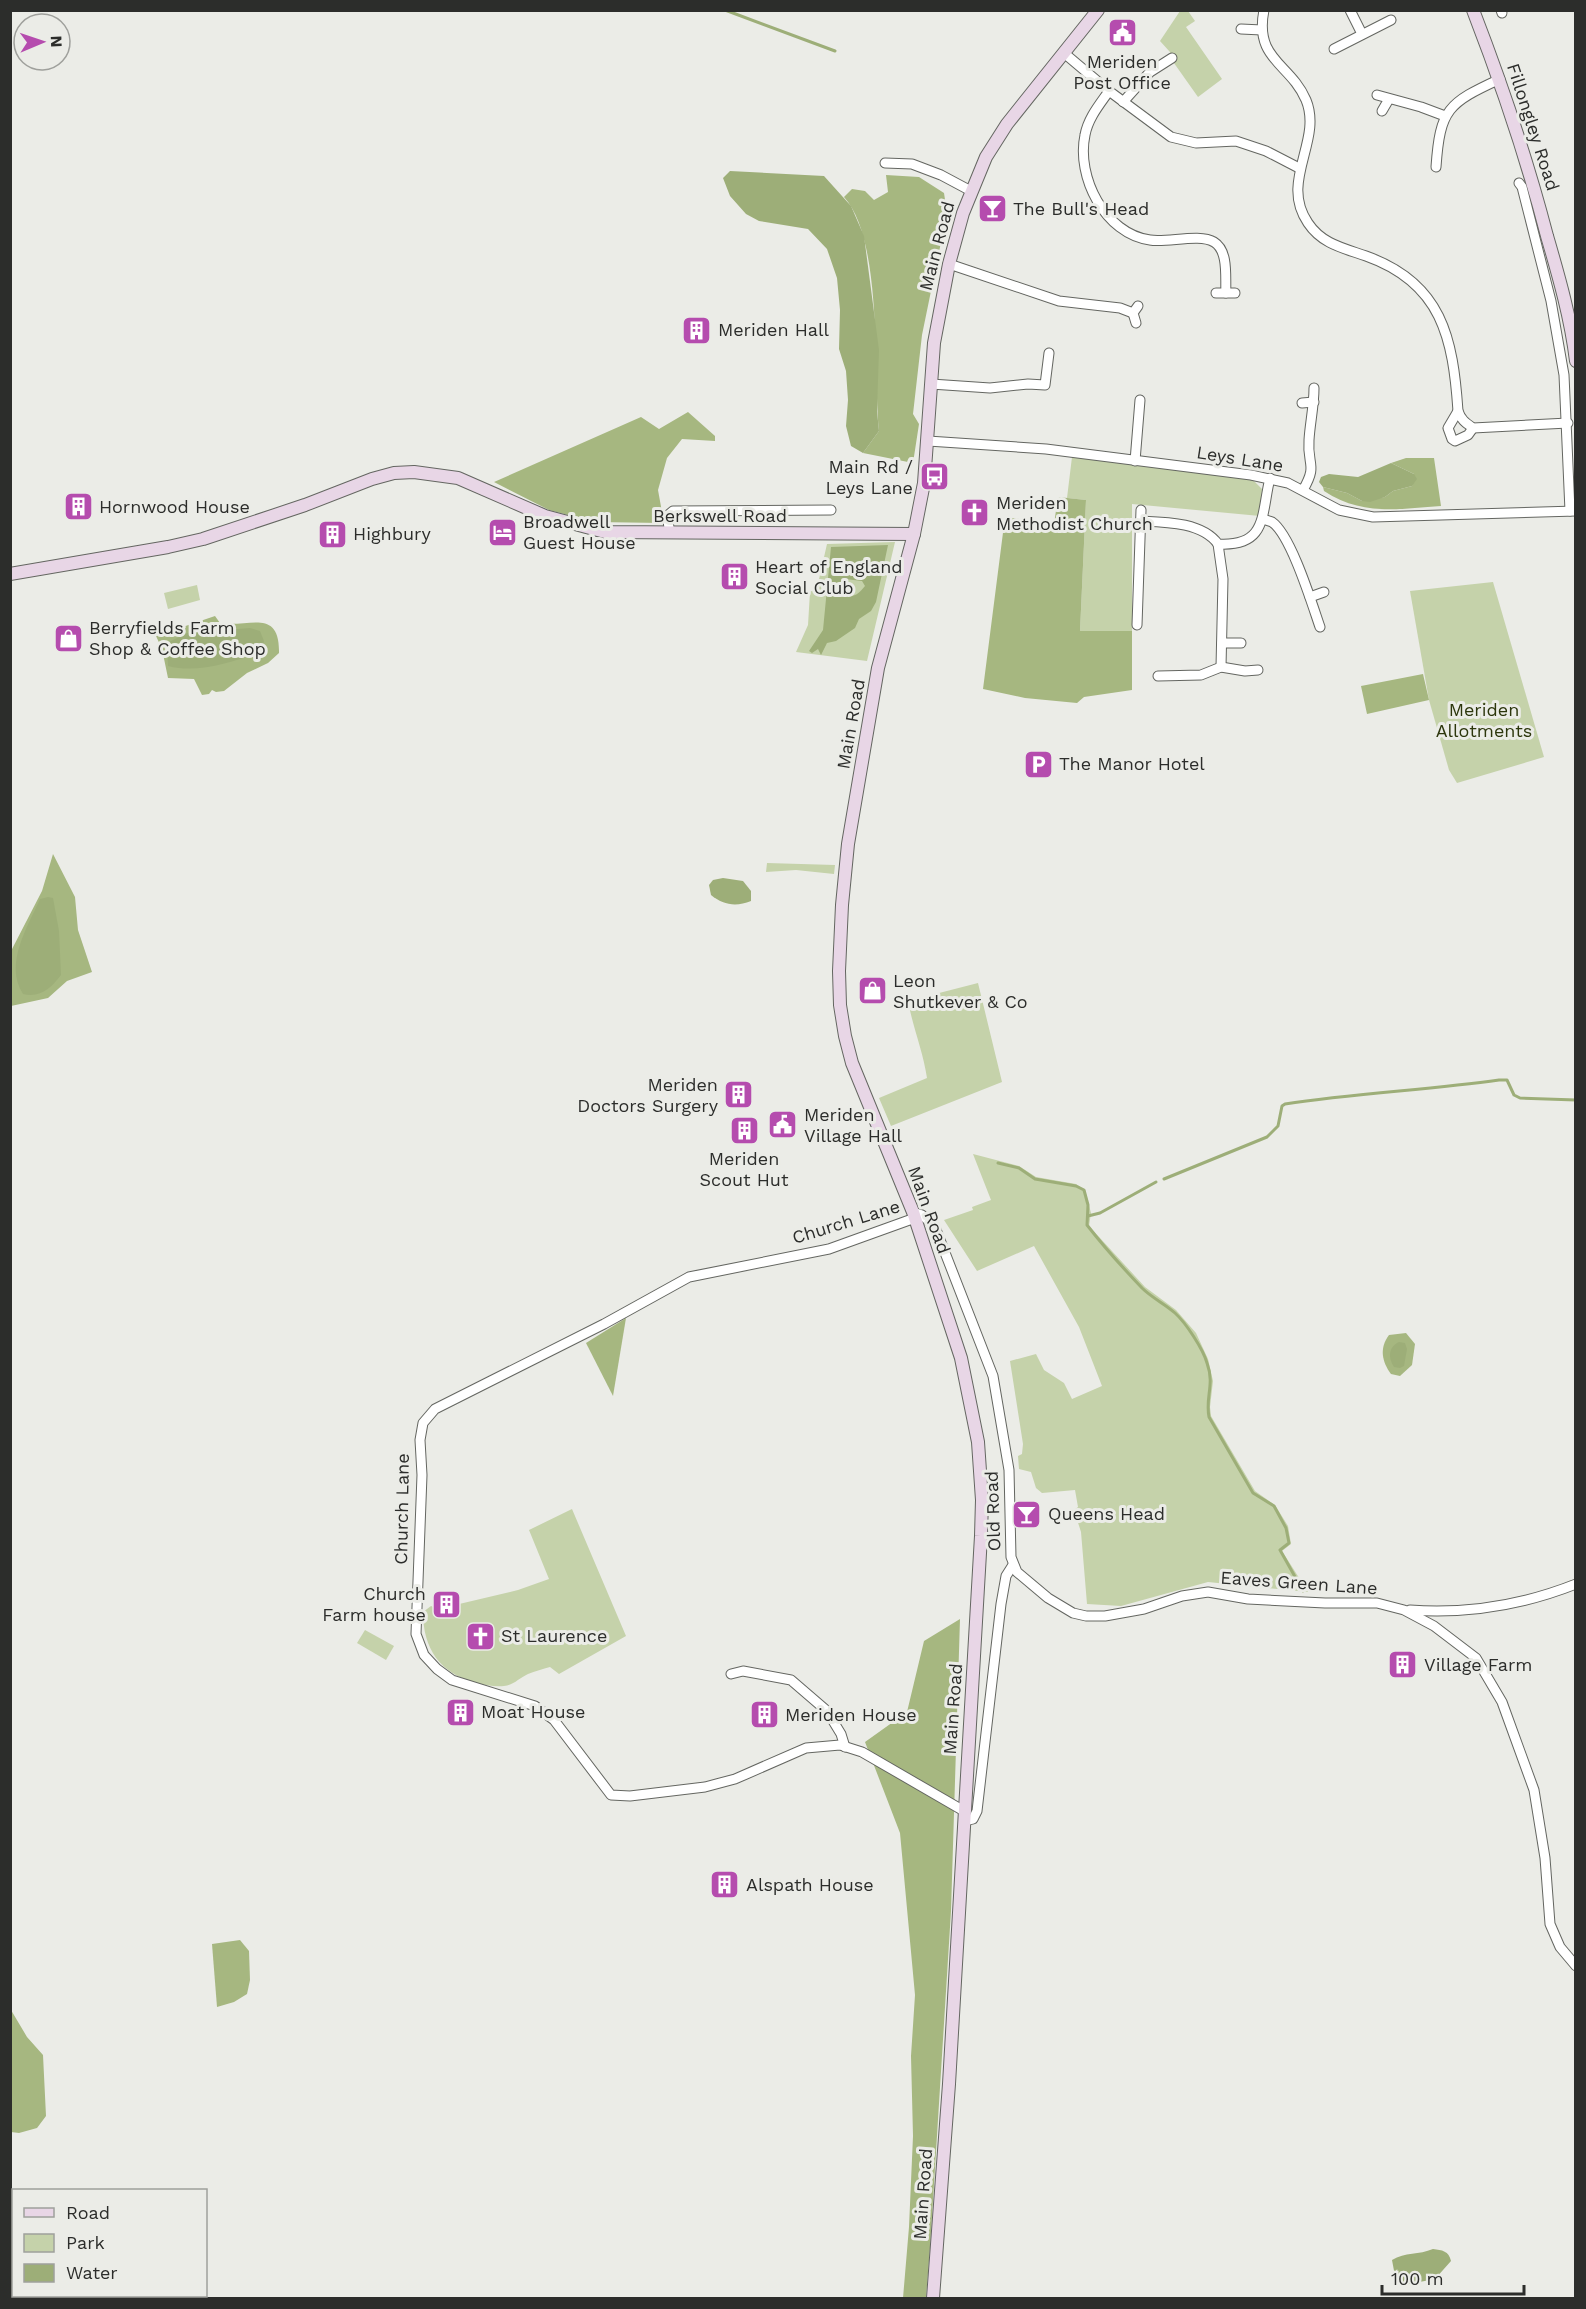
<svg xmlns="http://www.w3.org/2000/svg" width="1586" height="2309" font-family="'Work Sans',sans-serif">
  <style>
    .green { fill: #c5d2aa }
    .forest { fill: #a6b780 }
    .water { fill: #9dae78; fill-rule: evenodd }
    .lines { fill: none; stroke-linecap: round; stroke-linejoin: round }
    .stream { stroke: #9dae78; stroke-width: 3 }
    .street-casing { stroke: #646661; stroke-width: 11 }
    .secondary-casing { stroke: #646661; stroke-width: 14 }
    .street { stroke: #fff; stroke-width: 9 }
    .secondary { stroke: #e8d6e6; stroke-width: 12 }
    .labels { text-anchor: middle; stroke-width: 6; stroke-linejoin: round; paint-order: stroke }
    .poi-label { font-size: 18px; fill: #2c2d2b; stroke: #ebece7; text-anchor: start }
    .street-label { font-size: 18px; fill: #2c2d2b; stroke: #ebece7 }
    .park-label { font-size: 18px; fill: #2c360c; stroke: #ebece7 }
  </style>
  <rect width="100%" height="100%" fill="#ebece7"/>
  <g class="green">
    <polygon points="1180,11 1188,11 1195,21 1186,27 1222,79 1198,97 1169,56 1170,52 1160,41"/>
    <polygon points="1072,457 1253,480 1262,489 1260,516 1132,504 1132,631 1080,631 1086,500 1067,498"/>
    <polygon points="895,542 867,661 796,652 808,625 810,592 817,588 827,544"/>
    <polygon points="1493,582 1544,757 1457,783 1449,770 1429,700 1410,591"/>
    <polygon points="197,585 200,600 168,609 164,593"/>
    <polygon points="767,863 835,865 834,874 796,870 766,872"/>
    <path d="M978,983L1002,1082L891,1126L879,1098L927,1078C923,1051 913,1028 908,1001Z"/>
    <polygon points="973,1154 1019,1166 1036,1177 1076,1184 1085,1190 1091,1213 1089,1226 1145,1287 1176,1310 1196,1333 1208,1359 1213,1381 1210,1407 1211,1416 1255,1491 1275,1505 1288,1526 1291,1544 1282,1551 1308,1592 1208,1582 1121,1606 1087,1604 1081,1532 1074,1510 1078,1507 1075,1490 1042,1493 1036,1488 1031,1472 1019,1469 1018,1456 1022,1454 1023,1444 1010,1361 1036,1354 1044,1370 1064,1383 1072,1399 1102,1386 1079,1327 1034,1246 977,1271 944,1220 973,1210 972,1207 991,1200"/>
    <path d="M572,1509L626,1636L559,1674L550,1667C543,1669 535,1671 528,1674C519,1678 514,1685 504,1686C495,1687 485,1685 476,1683C440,1673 423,1649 423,1612L431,1606L438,1609L518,1590L549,1579L529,1530Z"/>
    <polygon points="365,1630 394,1646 386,1660 357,1643"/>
  </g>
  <g class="forest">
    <path d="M886,175L919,177L944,193L947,213L922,335L913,414L919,424L913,463L863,453L879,431C873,372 883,240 844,197L852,189L865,191L874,200L888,192Z"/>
    <polygon points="688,412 715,436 715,441 682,439 667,458 658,490 664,523 595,522 549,510 494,482 641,417 659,429"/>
    <path d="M1406,458H1434L1441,506C1398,509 1362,516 1324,491L1323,487L1347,493L1362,501L1385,497L1393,491L1412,486L1414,474L1391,463Z"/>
    <polygon points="1058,497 1086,500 1080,631 1132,631 1132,690 1084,697 1077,703 1025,698 983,689 1005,517 1054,524"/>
    <path d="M215,616L220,623C248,628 280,607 279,653L268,663L247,673L224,691L216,692L212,690L209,694L202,695L194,679L168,678L162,649L156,636Z"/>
    <polygon points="1423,674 1429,700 1367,714 1361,686"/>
    <polygon points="53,854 75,897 78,930 92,972 67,981 48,998 11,1006 11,951 42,891"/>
    <polygon points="626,1318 613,1396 586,1343"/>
    <path d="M1406,1333L1415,1344L1412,1365L1400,1376L1391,1374C1382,1362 1379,1348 1389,1335Z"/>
    <polygon points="960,1619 951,1911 930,2248 926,2298 903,2298 909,2227 913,2136 911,2056 915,1995 900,1833 865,1742 907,1712 924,1641"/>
    <polygon points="240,1940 249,1951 250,1980 247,1994 234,2002 217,2007 212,1944"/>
    <polygon points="11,2010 27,2037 43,2055 46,2116 37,2128 19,2133 11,2132"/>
  </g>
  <g class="water">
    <polygon points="730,171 824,176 851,206 864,236 879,350 877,411 879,431 863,453 851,446 846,426 848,400 846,371 839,349 840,310 837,278 827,249 808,229 759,221 746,214 730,196 723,178"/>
    <polygon points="1391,463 1414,474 1417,479 1412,486 1393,491 1385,497 1370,502 1362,501 1347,493 1323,487 1319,482 1321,477 1329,474 1358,477"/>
    <path d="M888,545L876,602L871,611L859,619L855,628L836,641L827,643L821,655L818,649L812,653L809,651L823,630L831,547ZM845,579L862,581L865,586C858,595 851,600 841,592Z"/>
    <path d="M250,628L260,631L264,641L262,651C234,662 198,674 168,666L167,643L187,633Z"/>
    <path d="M723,878L743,881L751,891V901C736,907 723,905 711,895L709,885L713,880Z"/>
    <path d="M48,897L53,898L59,931L61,975C51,988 41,998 23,994C4,964 27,928 40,899Z"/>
    <path d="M1399,1342L1405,1343L1407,1349L1404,1366L1400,1368L1394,1367C1388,1358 1388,1347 1399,1342Z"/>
    <path d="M1433,2249C1442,2250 1449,2251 1451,2261L1435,2279L1404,2285L1395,2276L1392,2260C1405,2252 1419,2255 1433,2249Z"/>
  </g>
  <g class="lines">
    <g class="stream">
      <polyline points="725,10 835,51"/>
      <path d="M998,1163L1019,1168L1035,1179L1076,1186L1084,1190L1088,1205L1087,1225C1104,1247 1123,1268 1142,1288C1152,1298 1165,1304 1175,1313C1186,1323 1203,1349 1207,1363C1215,1385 1205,1397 1209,1417L1253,1493L1274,1506L1286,1528L1289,1543L1280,1550L1303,1591"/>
      <path d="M1164,1179L1267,1137L1278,1126L1282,1106L1285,1104C1356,1093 1428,1090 1499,1080H1507L1514,1095L1520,1098L1576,1100"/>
      <polyline points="1088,1216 1100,1213 1156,1182"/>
    </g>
    <defs>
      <g id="street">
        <path d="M1264,10C1254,60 1290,63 1306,100C1323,141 1279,181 1308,223C1322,244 1343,248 1366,256C1442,283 1453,338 1458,411C1461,420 1466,423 1473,428L1568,423"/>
        <polyline points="1350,10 1362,34"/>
        <polyline points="1501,10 1502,13"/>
        <polyline points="1241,29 1262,30"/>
        <polyline points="1334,49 1391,20"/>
        <polyline points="1064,53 1109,91 1171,137 1196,143 1236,141 1266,151 1299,168"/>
        <path d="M1109,91C1100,104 1088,118 1085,135C1076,177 1105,234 1150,240C1167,243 1200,233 1214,242C1229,251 1225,278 1226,293"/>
        <polyline points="1377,95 1421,107 1445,116"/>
        <polyline points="1123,102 1150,72 1172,58"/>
        <polyline points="1382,111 1389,99"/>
        <polyline points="885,163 912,164 941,175 971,191"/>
        <path d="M1436,167C1440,109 1448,103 1500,79"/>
        <polyline points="1519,183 1522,187 1551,301 1564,375 1570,511"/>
        <polyline points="949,264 1059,301 1120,308 1133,313"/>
        <polyline points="1216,293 1235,293"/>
        <polyline points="1136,323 1133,313 1138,306"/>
        <polyline points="931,384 990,388 1028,384 1045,385 1049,353"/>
        <polyline points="1302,403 1314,402"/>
        <polyline points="1458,411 1448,428 1452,439 1455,441 1468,435 1473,428"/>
        <polyline points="928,441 1046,449 1251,475 1288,483 1339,510 1373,517 1576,511"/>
        <polyline points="1135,461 1140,400"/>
        <path d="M1303,490C1318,464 1307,466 1309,440C1310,423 1314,406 1314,388"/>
        <path d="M1263,519C1266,520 1269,521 1272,522C1291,535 1312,604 1320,627"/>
        <path d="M1140,521C1165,522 1202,522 1218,544C1268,547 1261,514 1270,478"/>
        <polyline points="670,533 667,516 673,511 831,510"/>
        <polyline points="1218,544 1223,579 1221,667"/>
        <polyline points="1310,597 1324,592"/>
        <polyline points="1137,625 1141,510"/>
        <polyline points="1222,643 1241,643"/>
        <polyline points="1158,676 1201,675 1221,667 1245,671 1258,670"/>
        <polyline points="913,1212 922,1215 935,1227 993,1376 1009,1470 1011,1557 1017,1572 1048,1598 1073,1613 1086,1616 1105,1616 1144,1609 1182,1596 1208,1592 1248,1599 1325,1603 1377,1603 1404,1610 1434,1626 1476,1658 1502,1702 1534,1790 1545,1858 1550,1924 1560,1947 1576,1966"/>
        <polyline points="915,1218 829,1249 689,1277 604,1324 435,1409 423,1423 420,1440 422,1475 416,1634 424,1655 437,1669 452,1680 535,1706 554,1720 611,1795 630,1796 705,1787 735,1779 806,1748 840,1745 862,1752 964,1811"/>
        <path d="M1410,1610C1466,1614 1523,1605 1576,1584"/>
        <polyline points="731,1674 743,1671 791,1680 827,1711 841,1734 845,1747"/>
        <polyline points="964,1821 973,1819 977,1811 1001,1604 1006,1576 1013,1565"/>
      </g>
      <g id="secondary">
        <path d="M1473,10C1502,85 1527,159 1547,236C1559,277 1571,319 1576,361"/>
        <polyline points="10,574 168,547 203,539 305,505 372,479 394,473 414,472 458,478 545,516 605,532 914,534"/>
        <polyline points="933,2298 949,2084 981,1536 982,1500 978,1442 961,1358 913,1212 852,1063 845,1036 840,1005 839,971 842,905 848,844 878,668 914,534 924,483 934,343 949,264 963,213 986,157 1007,124 1098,10"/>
      </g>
    </defs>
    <use href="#street" class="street-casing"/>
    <use href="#secondary" class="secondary-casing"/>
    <use href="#street" class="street"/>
    <use href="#secondary" class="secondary"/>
  </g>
  <defs>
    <symbol id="civic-square" viewBox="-11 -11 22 22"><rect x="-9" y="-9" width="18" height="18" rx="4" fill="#b54cae" stroke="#ebece7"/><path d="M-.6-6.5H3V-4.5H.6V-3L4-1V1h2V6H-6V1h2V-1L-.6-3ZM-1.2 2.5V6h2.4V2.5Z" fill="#fff"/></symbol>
    <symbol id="bar-square" viewBox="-11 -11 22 22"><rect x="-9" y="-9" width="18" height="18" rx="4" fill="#b54cae" stroke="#ebece7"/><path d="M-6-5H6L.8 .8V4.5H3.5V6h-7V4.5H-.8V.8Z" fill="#fff"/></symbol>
    <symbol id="building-square" viewBox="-11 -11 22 22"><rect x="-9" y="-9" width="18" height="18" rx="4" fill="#b54cae" stroke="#ebece7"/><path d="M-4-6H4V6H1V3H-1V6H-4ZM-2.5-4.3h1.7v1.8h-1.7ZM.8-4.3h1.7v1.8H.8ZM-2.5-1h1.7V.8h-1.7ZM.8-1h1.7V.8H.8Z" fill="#fff"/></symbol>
    <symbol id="bus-square" viewBox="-11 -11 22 22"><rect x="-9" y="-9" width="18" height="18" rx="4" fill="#b54cae" stroke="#ebece7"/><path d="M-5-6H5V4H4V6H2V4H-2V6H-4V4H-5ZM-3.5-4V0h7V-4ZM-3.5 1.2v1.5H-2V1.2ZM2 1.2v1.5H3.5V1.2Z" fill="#fff"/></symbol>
    <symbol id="church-square" viewBox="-11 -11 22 22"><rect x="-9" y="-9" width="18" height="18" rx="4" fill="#b54cae" stroke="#ebece7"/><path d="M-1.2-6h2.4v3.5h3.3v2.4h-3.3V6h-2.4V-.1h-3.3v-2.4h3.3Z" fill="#fff"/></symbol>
    <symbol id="hotel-square" viewBox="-11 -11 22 22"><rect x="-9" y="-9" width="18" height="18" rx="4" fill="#b54cae" stroke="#ebece7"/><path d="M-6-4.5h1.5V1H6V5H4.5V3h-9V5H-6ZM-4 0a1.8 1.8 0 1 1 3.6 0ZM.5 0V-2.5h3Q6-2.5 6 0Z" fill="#fff"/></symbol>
    <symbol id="shop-square" viewBox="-11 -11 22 22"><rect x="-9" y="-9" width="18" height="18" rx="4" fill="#b54cae" stroke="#ebece7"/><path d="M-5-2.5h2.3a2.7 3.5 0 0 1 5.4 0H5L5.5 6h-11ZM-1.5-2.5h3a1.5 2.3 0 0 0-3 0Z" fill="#fff"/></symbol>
    <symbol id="parking-square" viewBox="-11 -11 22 22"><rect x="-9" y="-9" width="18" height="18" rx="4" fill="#b54cae" stroke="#ebece7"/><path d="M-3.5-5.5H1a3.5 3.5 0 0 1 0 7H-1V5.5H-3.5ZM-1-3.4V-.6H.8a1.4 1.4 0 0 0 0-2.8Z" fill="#fff"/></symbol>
  </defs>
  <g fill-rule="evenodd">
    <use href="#civic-square" x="1106" y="16" width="33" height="33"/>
    <use href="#bar-square" x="976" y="192" width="33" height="33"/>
    <use href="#building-square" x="680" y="314" width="33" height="33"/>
    <use href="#bus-square" x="918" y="460" width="33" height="33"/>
    <use href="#building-square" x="62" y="490" width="33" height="33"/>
    <use href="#church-square" x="958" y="496" width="33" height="33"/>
    <use href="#hotel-square" x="486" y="516" width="33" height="33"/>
    <use href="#building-square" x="316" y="518" width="33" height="33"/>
    <use href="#building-square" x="718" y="560" width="33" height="33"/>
    <use href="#shop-square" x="52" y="622" width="33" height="33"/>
    <use href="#parking-square" x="1022" y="748" width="33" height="33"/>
    <use href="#shop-square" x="856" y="974" width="33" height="33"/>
    <use href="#building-square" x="722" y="1078" width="33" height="33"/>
    <use href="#civic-square" x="766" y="1108" width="33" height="33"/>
    <use href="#building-square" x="728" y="1114" width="33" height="33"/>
    <use href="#bar-square" x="1010" y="1498" width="33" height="33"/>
    <use href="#building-square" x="430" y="1588" width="33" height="33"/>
    <use href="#church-square" x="464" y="1620" width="33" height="33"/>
    <use href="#building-square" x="1386" y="1648" width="33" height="33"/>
    <use href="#building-square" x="444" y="1696" width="33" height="33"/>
    <use href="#building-square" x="748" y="1698" width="33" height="33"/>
    <use href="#building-square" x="708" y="1868" width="33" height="33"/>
  </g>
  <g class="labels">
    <g class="poi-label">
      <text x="1122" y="68" text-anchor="middle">Meriden<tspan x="1122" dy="21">Post Office</tspan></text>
      <text x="1013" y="215">The Bull's Head</text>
      <text x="718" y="336">Meriden Hall</text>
      <text x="913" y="473" text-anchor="end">Main Rd /<tspan x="913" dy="21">Leys Lane</tspan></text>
      <text x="996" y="509">Meriden<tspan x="996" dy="21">Methodist Church</tspan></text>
      <text x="99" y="513">Hornwood House</text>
      <text x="523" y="528">Broadwell<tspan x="523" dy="21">Guest House</tspan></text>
      <text x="353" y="540">Highbury</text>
      <text x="755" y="573">Heart of England<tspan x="755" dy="21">Social Club</tspan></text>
      <text x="89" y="634">Berryfields Farm<tspan x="89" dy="21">Shop &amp; Coffee Shop</tspan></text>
      <text x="1059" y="770">The Manor Hotel</text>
      <text x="893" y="987">Leon<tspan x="893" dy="21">Shutkever &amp; Co</tspan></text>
      <text x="718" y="1091" text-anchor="end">Meriden<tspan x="718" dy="21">Doctors Surgery</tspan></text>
      <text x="804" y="1121">Meriden<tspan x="804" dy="21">Village Hall</tspan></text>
      <text x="744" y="1165" text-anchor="middle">Meriden<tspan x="744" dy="21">Scout Hut</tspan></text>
      <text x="1048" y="1520">Queens Head</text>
      <text x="426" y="1600" text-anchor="end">Church<tspan x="426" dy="21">Farm house</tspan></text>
      <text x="501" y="1642">St Laurence</text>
      <text x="1424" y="1671">Village Farm</text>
      <text x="481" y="1718">Moat House</text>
      <text x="785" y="1721">Meriden House</text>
      <text x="746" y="1891">Alspath House</text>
    </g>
    <g class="street-label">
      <text transform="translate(1533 127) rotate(72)" y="6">Fillongley Road</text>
      <text transform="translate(937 246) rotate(-75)" y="6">Main Road</text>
      <text transform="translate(1240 459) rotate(9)" y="6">Leys Lane</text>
      <text x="720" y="522">Berkswell Road</text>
      <text transform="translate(851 724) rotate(-80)" y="6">Main Road</text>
      <text transform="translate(929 1210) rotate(70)" y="6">Main Road</text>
      <text transform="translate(846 1222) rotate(-17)" y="6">Church Lane</text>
      <text transform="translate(402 1509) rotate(-89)" y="6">Church Lane</text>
      <text transform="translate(993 1511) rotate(-92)" y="6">Old Road</text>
      <text transform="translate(1299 1583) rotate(4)" y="6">Eaves Green Lane</text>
      <text transform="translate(953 1709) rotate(-86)" y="6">Main Road</text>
      <text transform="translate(923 2194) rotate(-86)" y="6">Main Road</text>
    </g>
    <g class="park-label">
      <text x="1484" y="716">Meriden<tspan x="1484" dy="21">Allotments</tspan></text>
    </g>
  </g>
  <rect width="1586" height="2309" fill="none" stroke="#2c2d2b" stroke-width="24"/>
  <rect x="12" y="2189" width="195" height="108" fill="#ebece7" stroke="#9fa09c" stroke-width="1.5"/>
  <rect x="24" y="2208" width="30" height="9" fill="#e8d6e6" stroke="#9fa09c" stroke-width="1.5"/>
  <text x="66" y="2219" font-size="18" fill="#2c2d2b">Road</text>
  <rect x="24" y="2234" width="30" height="18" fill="#c5d2aa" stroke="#9fa09c" stroke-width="1.5"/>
  <text x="66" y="2249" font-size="18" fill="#2c2d2b">Park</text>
  <rect x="24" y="2264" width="30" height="18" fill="#9dae78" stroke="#9fa09c" stroke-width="1.5"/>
  <text x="66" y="2279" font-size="18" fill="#2c2d2b">Water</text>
  <g transform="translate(42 42) rotate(88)"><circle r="28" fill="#ebece7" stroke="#9fa09c" stroke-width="1.5"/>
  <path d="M0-4.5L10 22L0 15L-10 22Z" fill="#b54cae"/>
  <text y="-9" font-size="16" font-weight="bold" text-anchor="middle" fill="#2c2d2b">N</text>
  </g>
  <path d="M1382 2285v9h142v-9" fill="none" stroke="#2c2d2b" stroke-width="3"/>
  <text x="1391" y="2285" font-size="18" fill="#2c2d2b" stroke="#ebece7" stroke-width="4.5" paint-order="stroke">100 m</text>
</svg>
